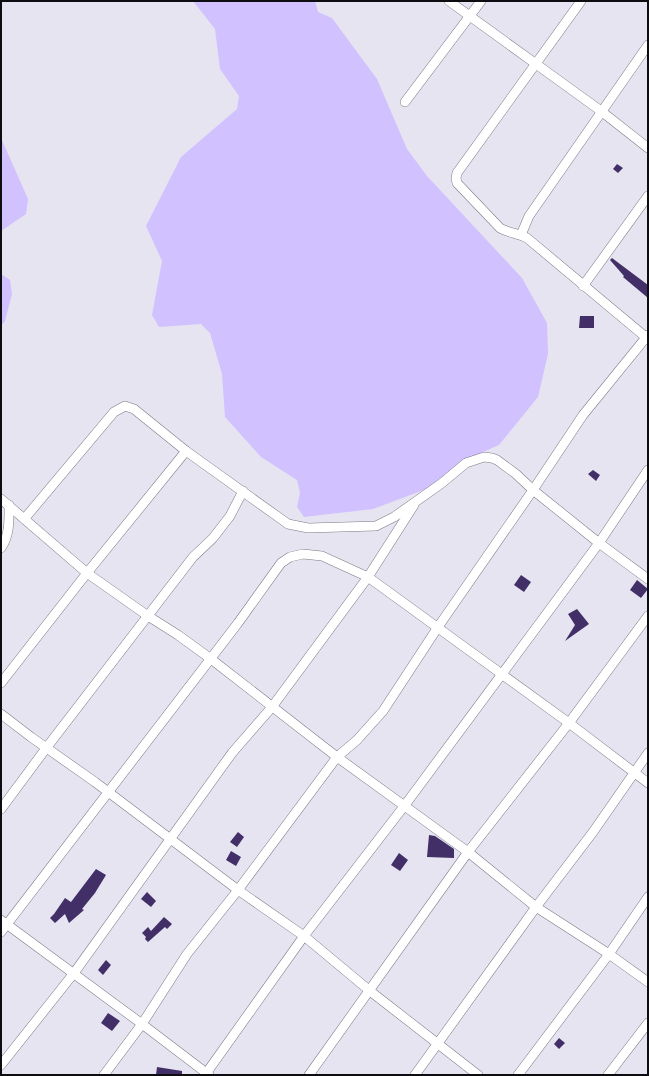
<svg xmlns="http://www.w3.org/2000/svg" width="649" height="1076" font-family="Barlow,sans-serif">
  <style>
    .green { fill: #d1c1fe }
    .building { fill: #422f68 }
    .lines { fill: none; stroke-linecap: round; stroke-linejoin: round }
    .minor-casing { stroke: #7b7984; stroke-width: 10 }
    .minor { stroke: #fff; stroke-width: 9 }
  </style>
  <rect width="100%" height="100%" fill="#e7e4f1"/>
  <g class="green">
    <polygon points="193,1 315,1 318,12 332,18 377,79 407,149 427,176 522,278 547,323 548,354 538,397 499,445 458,463 453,479 373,509 304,517 297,507 300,493 297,480 261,457 225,417 222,374 210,333 201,324 159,327 152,315 162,261 146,226 181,157 237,109 239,96 220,69 215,29"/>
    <polygon points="1,138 28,199 26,214 1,231"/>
    <polygon points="1,274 10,280 12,294 5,321 1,326"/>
  </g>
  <g class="building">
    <polygon points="617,164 623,168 618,173 613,169"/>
    <polygon points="612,258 648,285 648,298 623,277 624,276 610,260"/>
    <polygon points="580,316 594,316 594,328 579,328"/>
    <polygon points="593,470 600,475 596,481 588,474"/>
    <polygon points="521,575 531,582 524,592 514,585"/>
    <polygon points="637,580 648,589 641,598 630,590"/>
    <polygon points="577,609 589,624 565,641 575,625 568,614"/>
    <polygon points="238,832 244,837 237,847 230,842"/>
    <polygon points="429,835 435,836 454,849 454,858 427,857"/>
    <polygon points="231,851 241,857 236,866 226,860"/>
    <polygon points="399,853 408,860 400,871 391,865"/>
    <polygon points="96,869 106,875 95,893 82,909 84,910 69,923 65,914 55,923 50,918 54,914 65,898 71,902"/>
    <polygon points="147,892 156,901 151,907 141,899"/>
    <polygon points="164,917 172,924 167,929 165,927 148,942 145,939 146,937 142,933 148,927 151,931"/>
    <polygon points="106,960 111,965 103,975 98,970"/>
    <polygon points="108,1013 120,1021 112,1031 101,1023"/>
    <polygon points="559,1038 565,1043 559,1049 554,1044"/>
    <polygon points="157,1067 182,1071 182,1075 156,1075"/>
  </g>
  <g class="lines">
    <defs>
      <g id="minor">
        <polyline points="449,1 536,64 601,111 648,148"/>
        <path d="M581,1L457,173L456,178L457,183L500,228C508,233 518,233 527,238L648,339"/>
        <polyline points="405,102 481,1"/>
        <polyline points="521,235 529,216 648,45"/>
        <polyline points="583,286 648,196"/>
        <polyline points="1,499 87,573 148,616 178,635 211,659 337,757 468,852 536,907 609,954 648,982"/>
        <polyline points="25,518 114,412 125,406 134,409 186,451 288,524 308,528 376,526 394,517 442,483 466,463 484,457 492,458 497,460 516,474 533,490 599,543 648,579"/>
        <path d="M1,548C10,535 9,520 9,505"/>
        <polyline points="1,683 87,573 186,451"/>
        <polyline points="1,714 31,737 95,782 238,890 304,936 370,991 478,1075"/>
        <polyline points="1,809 47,747 193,557 213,538 230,516 243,491"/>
        <polyline points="1,920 142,1024 209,1075"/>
        <polyline points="1,932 238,623 281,563 290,557 303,554 322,556 368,577 569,723 648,783"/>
        <polyline points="1,1065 74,973 232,753 272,707 368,577 414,505"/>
        <polyline points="104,1075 142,1024 187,954 238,890 337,757 357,740 383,711 438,627 533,490 583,415 648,335"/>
        <polyline points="205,1075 304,936 405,805 599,543 648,470"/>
        <polyline points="309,1075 468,852 569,723 648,616"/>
        <polyline points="415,1075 536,907 593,832 648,753"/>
        <polyline points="518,1075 609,954 648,897"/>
        <polyline points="608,1075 648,1023"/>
      </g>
    </defs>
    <use href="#minor" class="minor-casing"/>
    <use href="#minor" class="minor"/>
  </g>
  <rect width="649" height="1076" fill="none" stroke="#0d0c10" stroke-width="4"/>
</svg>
